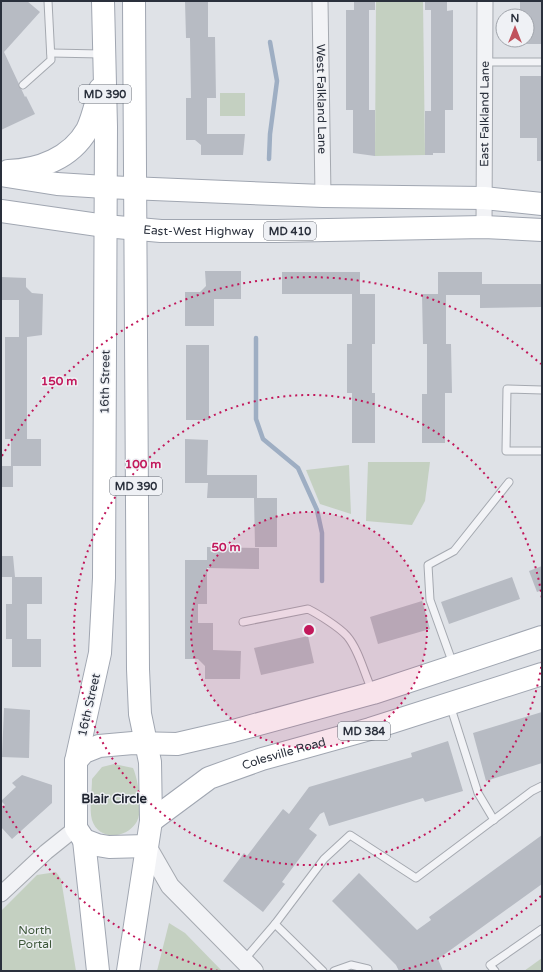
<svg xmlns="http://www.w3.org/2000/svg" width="543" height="972" font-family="'Varela Round',sans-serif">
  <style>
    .green { fill: #c4d0c1 }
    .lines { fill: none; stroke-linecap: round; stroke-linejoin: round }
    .stream { stroke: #9eaec3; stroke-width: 4.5 }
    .building { fill: #b7bbc3 }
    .service-casing { stroke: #a5a9b0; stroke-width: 9 }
    .minor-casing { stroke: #a5a9b0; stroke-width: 17 }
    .tertiary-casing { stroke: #a5a9b0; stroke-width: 20 }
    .primary-casing { stroke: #a0a6b1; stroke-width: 24 }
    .service { stroke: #f2f3f6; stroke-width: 7 }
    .minor { stroke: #f2f3f6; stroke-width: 15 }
    .tertiary { stroke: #f2f3f6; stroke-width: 18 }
    .primary { stroke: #fff; stroke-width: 22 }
    .ring { fill: none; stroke: #c2185b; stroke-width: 2; stroke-dasharray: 2 4 }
    .labels { text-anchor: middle; stroke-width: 3; stroke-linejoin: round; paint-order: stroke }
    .shield { fill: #eff1f5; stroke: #656a74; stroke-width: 1 }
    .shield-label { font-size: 11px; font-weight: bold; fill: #2a303c }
    .street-label { font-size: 12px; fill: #2a303c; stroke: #eff1f5 }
    .park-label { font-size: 12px; fill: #3d5739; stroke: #eff1f5 }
    .neighbourhood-label { font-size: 13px; font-weight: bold; fill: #1c212d; stroke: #eff1f5 }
    .centre { fill: #c2185b; stroke: #eff1f5; stroke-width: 2 }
    .ring-label { font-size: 12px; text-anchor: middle; font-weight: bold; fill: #c2185b; stroke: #eff1f5; stroke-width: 3; stroke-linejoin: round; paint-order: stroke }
  </style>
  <rect width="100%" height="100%" fill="#dfe2e7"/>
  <g class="green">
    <polygon points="376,1 423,1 425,155 375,156"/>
    <rect x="220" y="93" width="25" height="23"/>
    <polygon points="368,462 430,462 425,501 412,525 366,521"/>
    <polygon points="349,465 351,514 320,504 306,470"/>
    <path d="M114,764L133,768C138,779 144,812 136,823C125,839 99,841 92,820C89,809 92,791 92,779L102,767Z"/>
    <polygon points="56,872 61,879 76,971 1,971 1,911 37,875"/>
    <polygon points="169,923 185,933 222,971 157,971"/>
    <polygon points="542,958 542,971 524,971"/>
  </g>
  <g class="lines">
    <g class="stream">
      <polyline points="269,159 270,134 277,81 270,42"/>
      <polyline points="256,338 256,419 263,439 298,468 317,510 322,533 322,581"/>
    </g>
  </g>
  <g class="building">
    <polygon points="1,1 27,1 40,12 4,52 25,97 26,96 35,114 1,130"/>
    <polygon points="185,1 208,1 208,37 215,37 216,98 207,98 207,134 245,134 243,155 201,155 201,145 195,140 186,140 186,98 191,98 190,38 186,38"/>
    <polygon points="354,1 375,1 375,10 369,10 369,110 375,110 375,156 353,153 353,110 346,110 346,10 354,10"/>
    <polygon points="425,1 447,1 447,11 453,10 453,110 445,110 445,153 433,153 433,155 425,155 425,111 431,111 431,10 425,10"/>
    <polygon points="520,1 542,1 542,44 520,44 520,40 527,40 527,16 520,16"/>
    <polygon points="520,76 542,76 542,161 537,161 537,138 520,138"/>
    <polygon points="205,271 241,271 241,299 214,299 214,326 185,326 185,292 200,292 206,286"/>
    <polygon points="282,272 360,272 360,294 375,294 375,344 372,344 372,393 375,393 375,443 352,443 352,393 347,393 347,344 352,344 352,294 282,294"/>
    <polygon points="438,272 482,272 482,284 542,284 542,307 480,308 480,295 446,295 446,344 451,344 452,393 445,393 445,443 422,443 422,394 427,394 427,344 423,344 422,294 438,294"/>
    <polygon points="1,277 26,278 26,287 32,293 43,294 42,335 27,337 27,439 41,439 41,466 13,466 13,487 1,487 1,466 11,466 11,439 5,439 5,337 19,337 19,300 1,300"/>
    <rect x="186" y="345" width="23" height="75"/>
    <polygon points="185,439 208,440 207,475 257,475 257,498 277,498 277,547 255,547 254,498 207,498 208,483 185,483"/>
    <polygon points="207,547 259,548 259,569 207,568 207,604 198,604 198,623 213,623 213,650 241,651 240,679 205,679 205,666 198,659 185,659 185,560 207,560"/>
    <polygon points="1,556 13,556 15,577 42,577 42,604 27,604 27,639 41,639 41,667 12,667 12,639 6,639 6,604 12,604 12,577 1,577"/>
    <polygon points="542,566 542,590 537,592 529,571"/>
    <polygon points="512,577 520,599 449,624 441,602"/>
    <polygon points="422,601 430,629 378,644 370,617"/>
    <polygon points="308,636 314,663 261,675 254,648"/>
    <polygon points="4,708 30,710 29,758 2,757"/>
    <polygon points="542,712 542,763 486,781 473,733"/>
    <polygon points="448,741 463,791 425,802 423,798 329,826 324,812 320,814 309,829 317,835 282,882 285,884 263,912 223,881 244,853 247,856 283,809 289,814 309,787 412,757 411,753"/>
    <polygon points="22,775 52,785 52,803 12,839 1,827 1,809 5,805 1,801 16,787 12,783"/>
    <polygon points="542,835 542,884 438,959 443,971 399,971 396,965 332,901 359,873 417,930 431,920 429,917"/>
  </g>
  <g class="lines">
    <defs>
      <g id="service">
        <polyline points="51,53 101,54"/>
        <polyline points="485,62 542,62"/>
        <polyline points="23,85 51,60 48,1"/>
        <polyline points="542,390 507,389 506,451 542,451"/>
        <path d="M243,622L308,609C318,614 339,627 347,636C359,650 364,673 372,690"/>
        <polyline points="453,664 430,600 428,565 454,551 509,482"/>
        <polyline points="450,705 478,793 494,820"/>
        <polyline points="275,924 323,971"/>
        <polyline points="244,960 275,924 324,859 350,835 416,878 532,791 542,786"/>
        <polyline points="334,971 351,965 368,969"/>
        <polyline points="495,971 490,965 542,929"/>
      </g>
      <g id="minor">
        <path id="s1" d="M320,1L323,196"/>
        <path id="s2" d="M484,227L485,1"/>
        <polyline points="1,894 46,852 76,828"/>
      </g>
      <polyline id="tertiary" points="147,846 170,886 254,971"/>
      <g id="primary">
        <polyline points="103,1 106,127 104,578 100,653 76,761 76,828 84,840 97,845 109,847 147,846"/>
        <path d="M8,171C39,170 71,158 87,130C93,118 96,102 100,89"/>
        <polyline points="1,175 57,184 105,187 323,196 484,198 542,204"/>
        <path id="s3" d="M1,211L105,226L161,231H276L484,227L542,230"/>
        <polyline points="76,761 84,752 99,746 133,743 177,744 233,731 373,693 542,637"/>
        <path id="s4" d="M151,821L209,778L262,759L370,729L542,674"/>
        <polyline points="84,840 98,971"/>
        <polyline points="128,971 151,821 150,762 140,714 138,669 134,1"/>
      </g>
    </defs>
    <use href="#service" class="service-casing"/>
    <use href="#minor" class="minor-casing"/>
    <use href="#tertiary" class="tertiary-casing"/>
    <use href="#primary" class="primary-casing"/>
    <use href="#service" class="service"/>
    <use href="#minor" class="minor"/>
    <use href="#tertiary" class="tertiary"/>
    <use href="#primary" class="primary"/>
  </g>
  <circle cx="309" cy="630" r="118" fill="#c2185b" fill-opacity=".12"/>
  <g class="ring">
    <circle cx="309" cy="630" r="118"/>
    <path d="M542 661A235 235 0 1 1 542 599"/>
    <path d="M541 896A353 353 0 0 1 400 971M218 971A353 353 0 0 1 2 804M2 456A353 353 0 0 1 541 364"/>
  </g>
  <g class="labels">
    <g class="shield">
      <rect x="79" y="85" width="52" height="18" rx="3"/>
      <rect x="264" y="222" width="52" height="18" rx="3"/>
      <rect x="110" y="477" width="52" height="18" rx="3"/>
      <rect x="338" y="722" width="52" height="18" rx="3"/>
    </g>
    <g class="shield-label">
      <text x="105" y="98">MD 390</text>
      <text x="290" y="235">MD 410</text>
      <text x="136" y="490">MD 390</text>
      <text x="364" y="735">MD 384</text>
    </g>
    <g class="street-label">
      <text dy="4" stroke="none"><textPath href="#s1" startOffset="98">West Falkland Lane</textPath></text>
      <text dy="4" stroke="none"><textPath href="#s2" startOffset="113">East Falkland Lane</textPath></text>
      <text dy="4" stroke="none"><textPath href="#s3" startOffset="199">East-West Highway</textPath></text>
      <text transform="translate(105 382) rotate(-89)" y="4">16th Street</text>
      <text transform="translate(89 705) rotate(-77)" y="4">16th Street</text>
      <text dy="4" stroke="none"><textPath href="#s4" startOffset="151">Colesville Road</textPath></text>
    </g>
    <g class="park-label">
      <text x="35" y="934">North<tspan x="35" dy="14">Portal</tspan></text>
    </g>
    <g class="neighbourhood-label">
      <text x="114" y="803">Blair Circle</text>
    </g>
  </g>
  <circle cx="309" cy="630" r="6" class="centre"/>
  <g class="ring-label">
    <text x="59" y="385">150 m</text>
    <text x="143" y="468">100 m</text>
    <text x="226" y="551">50 m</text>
  </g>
  <rect width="543" height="972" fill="none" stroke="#2a303c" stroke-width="4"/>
  <g transform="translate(515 28)"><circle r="19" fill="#eff1f5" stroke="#a0a4ab"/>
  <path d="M0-3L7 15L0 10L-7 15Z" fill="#c0515c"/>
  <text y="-6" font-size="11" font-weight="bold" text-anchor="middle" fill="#2a303c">N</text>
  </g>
</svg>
